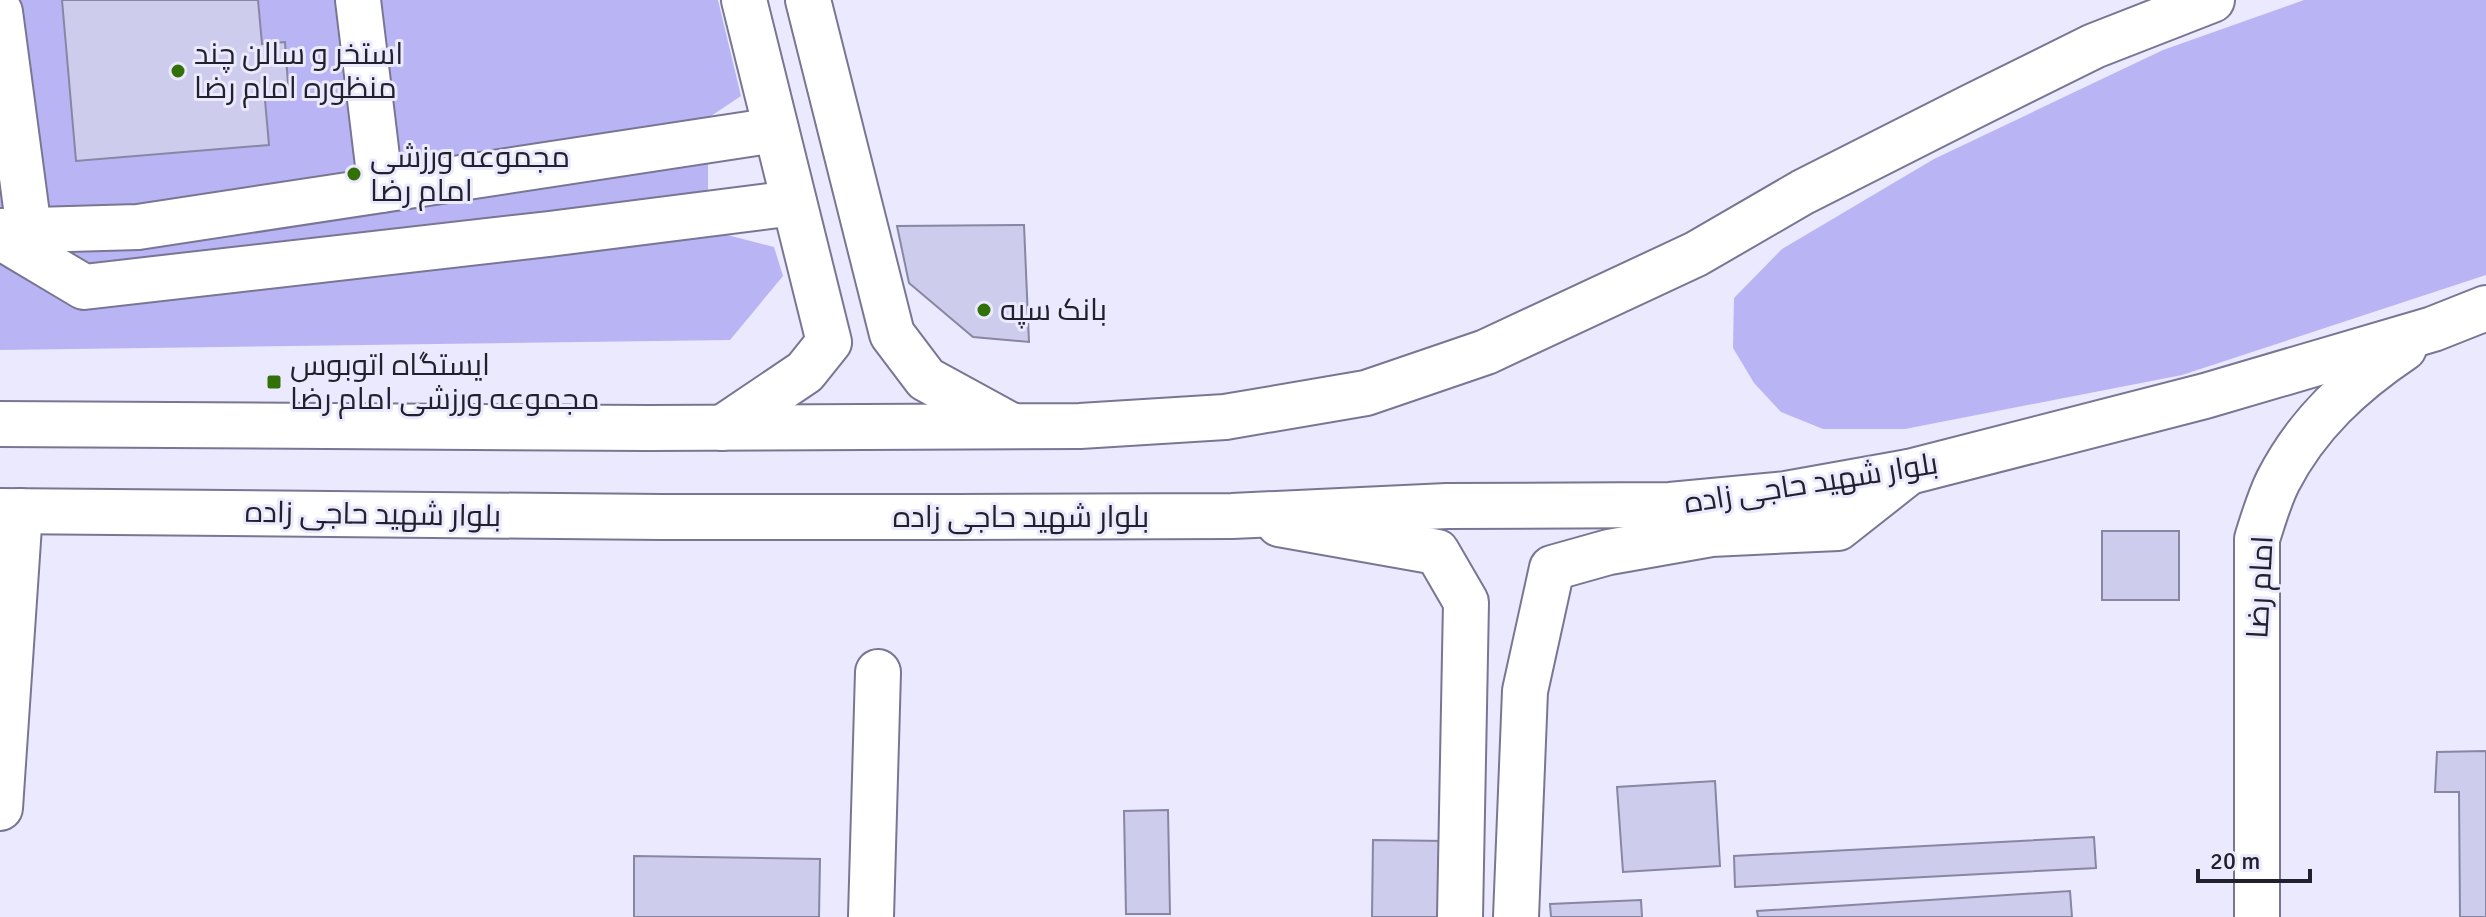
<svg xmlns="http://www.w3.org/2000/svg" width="2486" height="917" font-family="Signika,Cairo,sans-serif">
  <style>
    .green { fill: #b9b5f5 }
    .building { fill: #cdccec; stroke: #8786a3; stroke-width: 2 }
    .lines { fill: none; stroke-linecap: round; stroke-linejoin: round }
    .minor-casing { stroke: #787693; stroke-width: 48 }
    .major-casing { stroke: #787693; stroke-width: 48 }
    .minor { stroke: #fff; stroke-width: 44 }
    .major { stroke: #fff; stroke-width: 44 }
    .poi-dot { fill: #317108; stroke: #eae9fd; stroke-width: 3 }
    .labels { text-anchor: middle; stroke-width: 6; stroke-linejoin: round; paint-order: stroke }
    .poi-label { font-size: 30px; fill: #21202c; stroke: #eae9fd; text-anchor: start }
    .street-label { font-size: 30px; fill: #21202c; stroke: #eae9fd }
  </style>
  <rect width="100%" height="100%" fill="#eae9fd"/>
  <g class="green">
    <polygon points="0,0 718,0 741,96 708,118 708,230 774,247 783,276 730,340 0,350"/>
    <polygon points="2304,0 2486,0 2486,275 2182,375 1905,429 1823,429 1781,412 1754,383 1733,348 1734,298 1782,249 1934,159 2163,50"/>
  </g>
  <g class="building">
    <polygon points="62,0 258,0 262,44 285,42 289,98 265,100 269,145 76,161"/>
    <polygon points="1024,225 1029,342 973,337 909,283 897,226"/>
    <rect x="2102" y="531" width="77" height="69"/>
    <polygon points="2486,751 2486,917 2460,917 2459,792 2435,792 2437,752"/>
    <polygon points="1715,781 1720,866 1623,872 1617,787"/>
    <polygon points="1168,810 1170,914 1126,914 1124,811"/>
    <polygon points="2094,837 2096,868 1735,887 1734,856"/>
    <polygon points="1373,840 1445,841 1444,917 1372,917"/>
    <polygon points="634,856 820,859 819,917 634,917"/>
    <polygon points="2070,891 2072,917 1758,917 1757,911"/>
    <polygon points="1641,900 1642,917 1551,917 1550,904"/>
  </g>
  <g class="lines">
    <defs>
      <g id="minor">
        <polyline points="358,0 381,190"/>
        <polyline points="808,0 892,334 926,379 1012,426"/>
        <polyline points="0,12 29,230"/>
        <polyline points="0,231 138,227 776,130"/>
        <polyline points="0,237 84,287 549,234 794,203"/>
        <polyline points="722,428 805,372 829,342 744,0"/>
        <polyline points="1279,524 1437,552 1466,602 1460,917"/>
        <polyline points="0,808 20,511"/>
        <polyline points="871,917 878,672"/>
        <polyline points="1516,917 1525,691 1552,568 1609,552 1711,534 1838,528 1909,472"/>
      </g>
      <g id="major">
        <polyline points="0,424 648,428 1080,426 1225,417 1366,393 1486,352 1696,254 1803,192 1973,106 2094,46 2212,0"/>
        <polyline points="0,511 661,517 957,517 1232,516 1447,506 1670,505 1786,494 1909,472 2205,396 2433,329 2486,308"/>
        <path d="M2257,917V539C2263,520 2269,499 2278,481C2307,424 2352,383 2404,348"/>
      </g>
    </defs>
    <use href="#minor" class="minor-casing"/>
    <use href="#major" class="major-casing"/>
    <use href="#minor" class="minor"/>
    <use href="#major" class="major"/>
  </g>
  <g class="poi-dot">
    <circle cx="178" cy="71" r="8"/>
    <circle cx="354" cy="174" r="8"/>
    <circle cx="984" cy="310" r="8"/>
    <rect x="266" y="374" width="16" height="16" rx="4"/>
  </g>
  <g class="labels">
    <g class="poi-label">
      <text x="194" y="64">استخر و سالن چند<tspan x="194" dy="34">منظوره امام رضا</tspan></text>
      <text x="370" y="167">مجموعه ورزشی<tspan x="370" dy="34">امام رضا</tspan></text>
      <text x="1000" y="320">بانک سپه</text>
      <text x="290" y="375">ایستگاه اتوبوس<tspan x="290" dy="34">مجموعه ورزشی امام رضا</tspan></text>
    </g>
    <g class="street-label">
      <text transform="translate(1811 483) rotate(-9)" y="10">بلوار شهید حاجی زاده</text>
      <text transform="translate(373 514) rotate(1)" y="10">بلوار شهید حاجی زاده</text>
      <text x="1021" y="527">بلوار شهید حاجی زاده</text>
      <text transform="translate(2260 587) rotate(-87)" y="10">امام رضا</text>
    </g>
  </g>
  <path d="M2198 869v12h112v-12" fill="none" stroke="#21202c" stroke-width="4"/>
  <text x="2210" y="869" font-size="24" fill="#21202c" stroke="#eae9fd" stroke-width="6" paint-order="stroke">20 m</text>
</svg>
